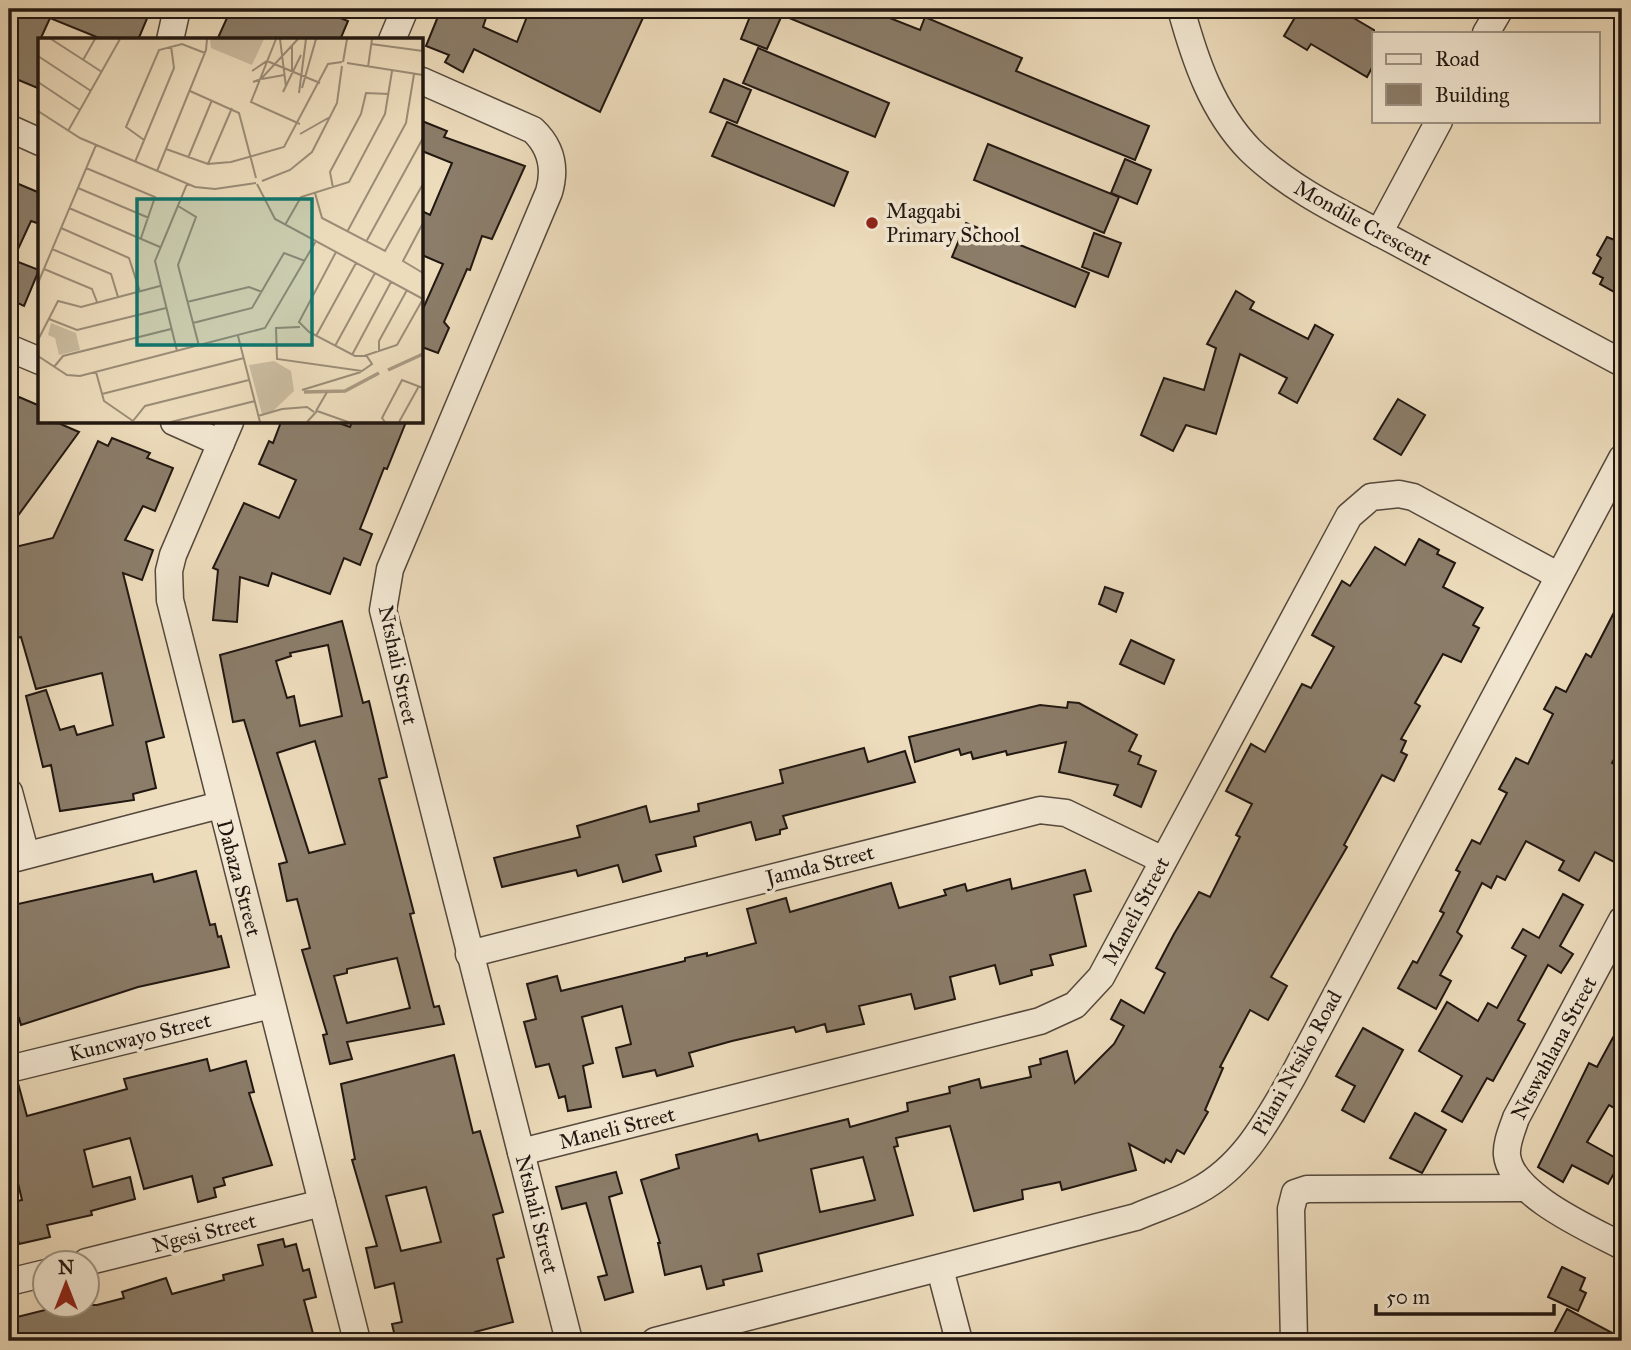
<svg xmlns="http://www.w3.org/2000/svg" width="1631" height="1350" font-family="'IM FELL Great Primer',serif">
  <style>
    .building { fill: #8b7d6a; stroke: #211711; stroke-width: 2; fill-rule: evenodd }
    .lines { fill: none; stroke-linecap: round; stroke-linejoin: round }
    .minor-casing { stroke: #54483c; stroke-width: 29 }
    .minor { stroke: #f3e8d3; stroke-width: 26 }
    .poi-dot { fill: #8f2418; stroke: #f3e8d3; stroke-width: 2.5 }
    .labels { text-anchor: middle; stroke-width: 7; stroke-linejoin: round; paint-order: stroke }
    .poi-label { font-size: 21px; fill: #211711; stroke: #f3e8d3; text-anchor: start }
    .street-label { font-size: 21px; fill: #211711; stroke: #f3e8d3 }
    .inset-river { fill: none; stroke: #a89982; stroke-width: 3.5 }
    .inset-road { fill: none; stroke: #9b8d78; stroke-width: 2 }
    .view { fill: #0f766e; fill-opacity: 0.15; stroke: #0f766e; stroke-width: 3.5 }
    .inset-edge { fill: none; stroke: #211711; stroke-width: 3.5 }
  </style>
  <rect width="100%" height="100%" fill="#eddcbc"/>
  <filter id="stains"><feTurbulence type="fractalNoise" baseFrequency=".00286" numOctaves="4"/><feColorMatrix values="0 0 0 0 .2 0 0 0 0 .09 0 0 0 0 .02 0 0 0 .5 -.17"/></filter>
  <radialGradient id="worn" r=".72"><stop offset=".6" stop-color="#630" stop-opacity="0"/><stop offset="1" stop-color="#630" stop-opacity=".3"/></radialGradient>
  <g class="building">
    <polygon points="9,9 151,9 138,40 104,40 50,18 40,40 40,89 9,76"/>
    <polygon points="231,9 318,9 348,21 340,40 217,40"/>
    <polygon points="441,9 489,9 483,27 517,42 530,9 647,9 600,112 474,49 463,72 445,62 449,55 426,46"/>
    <polygon points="753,9 867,9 920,30 925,17 1022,58 1016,71 1149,126 1135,160 782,15 767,49 741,39"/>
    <polygon points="1300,9 1338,9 1374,30 1374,64 1367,77 1311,44 1307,50 1284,36"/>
    <polygon points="758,48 889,103 875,137 743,83"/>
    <polygon points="724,79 751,90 737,123 710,112"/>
    <polygon points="422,121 447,131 444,137 525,166 492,239 482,236 470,270 467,269 444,322 449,328 438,353 422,347 422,311 443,264 422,255 422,211 430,215 452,163 422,151"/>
    <polygon points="727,122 848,172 834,206 712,156"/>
    <polygon points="988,144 1119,197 1104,233 974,180"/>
    <polygon points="1125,159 1151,170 1137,204 1111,193"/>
    <polygon points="9,180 40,193 40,224 31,221 13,260 39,270 24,306 9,299"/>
    <polygon points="966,223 1089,273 1075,307 952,257"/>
    <polygon points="1094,233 1121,243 1108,277 1082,267"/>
    <polygon points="1607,237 1622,243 1622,289 1620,287 1616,293 1600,284 1603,278 1593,273 1601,258 1597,255"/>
    <polygon points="1236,291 1254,302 1250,309 1308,339 1315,325 1333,335 1297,403 1279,393 1287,378 1240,354 1216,434 1186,425 1173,451 1141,435 1164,378 1204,390 1216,348 1207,344"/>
    <polygon points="19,397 40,406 40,422 56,422 79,432 9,528 9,442 18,421 11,418"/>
    <polygon points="1398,399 1425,415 1401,455 1374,439"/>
    <polygon points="281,422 336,422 350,427 352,422 406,422 387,469 384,468 360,529 372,534 360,565 344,558 330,594 272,573 268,586 240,577 237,622 213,620 218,570 213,568 244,503 279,518 296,480 259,464 269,441 273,443"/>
    <polygon points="112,438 150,453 147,458 173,468 155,511 143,506 125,540 153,550 142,580 123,573 164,737 146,742 156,788 133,794 134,800 60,811 51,765 43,767 26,696 46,690 60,730 74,726 77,735 113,725 102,673 36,689 21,637 9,640 9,559 17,557 15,547 53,538 98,441 108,446"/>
    <path d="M1419,539L1439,550L1437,554L1455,563L1443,587L1483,608L1473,625L1479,628L1461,662L1443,654L1415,703L1420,706L1401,739L1406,741L1401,752L1407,755L1394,781L1382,775L1344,845L1347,847L1271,977L1287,986L1268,1020L1250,1010L1220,1067L1223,1068L1205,1110L1208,1112L1184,1154L1177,1150L1171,1162L1166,1159L1164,1163L1129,1144L1136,1170L1062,1190L1060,1182L1022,1190L1023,1199L974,1211L950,1126L896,1138L898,1146L894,1147L913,1215L758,1254L762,1271L723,1280L724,1285L707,1289L701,1266L665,1275L658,1243H660L641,1180L679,1168L676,1155L757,1134L759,1141L848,1119L850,1127L908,1111L907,1103L950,1093L949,1087L979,1079L981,1088L1031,1077L1029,1067L1041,1064L1040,1059L1067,1051L1075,1083L1114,1044L1124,1026L1111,1019L1121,1000L1144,1013L1165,973L1156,968L1174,934L1199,892L1210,897L1240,837L1236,835L1252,804L1226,791L1251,744L1265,752L1302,684L1311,688L1334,647L1312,635L1342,581L1350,586L1375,547L1405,565ZM863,1157L875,1200L820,1212L811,1169Z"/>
    <polygon points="1105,587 1123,593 1116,612 1099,604"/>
    <polygon points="1622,597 1622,745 1612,763 1622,769 1622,851 1616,863 1595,852 1579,881 1559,870 1564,861 1526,841 1505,880 1497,876 1491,888 1482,883 1457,932 1462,936 1440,975 1451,981 1436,1009 1398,988 1413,961 1417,963 1444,913 1440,911 1460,872 1456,870 1472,840 1480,844 1507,793 1499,789 1516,758 1528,764 1553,714 1544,709 1556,687 1566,692 1586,654 1591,657"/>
    <path d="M342,621L363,703L369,701L387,777L379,779L414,913L410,914L434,1007L439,1006L444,1024L347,1042L352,1059L330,1064L323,1035L327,1034L302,950L310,948L297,899L287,901L279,864L287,862L244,720L233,722L220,655ZM328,645L342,716L300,726L294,696L287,698L276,661L291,656L290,653ZM315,741L345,844L309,853L277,753ZM397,958L410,1008L347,1023L334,976L347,973V969Z"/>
    <polygon points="1131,640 1174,660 1164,684 1120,664"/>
    <polygon points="1068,702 1079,703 1137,735 1129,751 1141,756 1138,764 1156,771 1141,807 1114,795 1118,785 1059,772 1066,742 1007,755 1006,751 973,759 971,752 961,755 959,749 915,762 909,737 1040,705 1067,708"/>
    <polygon points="864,748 868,762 905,751 915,782 783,816 787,828 780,830 780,834 756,840 751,822 694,837 696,846 656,855 661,871 623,882 618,865 578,876 576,870 502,887 494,858 580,837 577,826 646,806 650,822 699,811 698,804 783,783 780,770"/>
    <polygon points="1085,870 1091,891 1074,895 1086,946 1050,955 1053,965 1031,970 1032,975 1000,984 995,965 950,977 955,999 915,1009 911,994 859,1006 864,1024 827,1032 825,1024 796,1032 794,1027 732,1041 689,1053 693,1066 657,1076 655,1070 623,1077 616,1048 631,1044 622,1006 582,1017 593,1063 583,1066 591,1107 568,1111 565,1096 559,1098 549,1064 536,1067 524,1022 536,1019 527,984 557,976 561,991 685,961 685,958 707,953 707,956 756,943 747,909 786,898 790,912 891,883 899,908 946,895 944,890 965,884 967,891 1010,879 1012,889"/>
    <polygon points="196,871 210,925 215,924 218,937 221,936 229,967 138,987 21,1025 19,1018 9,1021 9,906 152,874 154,882"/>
    <polygon points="1563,894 1583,905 1560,946 1573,954 1561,973 1548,965 1518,1020 1525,1024 1493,1081 1487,1078 1462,1122 1442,1111 1462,1076 1419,1051 1447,1002 1478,1021 1488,1003 1497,1008 1526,956 1512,948 1523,929 1539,938"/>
    <polygon points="1622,1021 1622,1112 1609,1105 1587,1142 1621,1161 1608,1184 1572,1165 1563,1182 1538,1167 1589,1063 1597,1067"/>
    <polygon points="1363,1028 1403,1050 1364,1122 1342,1110 1355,1086 1336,1076"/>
    <path d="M454,1055L473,1133L480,1131L503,1212L493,1215L504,1257L497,1259L513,1322L475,1332L477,1341H396L392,1324L402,1322L394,1283L375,1288L366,1248L377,1246L352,1160L355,1159L341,1084ZM426,1187L441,1242L401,1251L386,1196Z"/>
    <polygon points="207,1059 210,1071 246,1061 254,1092 249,1093 272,1165 223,1178 225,1185 214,1188 216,1197 198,1202 192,1176 144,1189 130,1138 84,1150 93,1187 130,1177 135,1199 91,1211 92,1215 47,1225 50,1237 19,1244 9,1203 22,1200 9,1146 9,1084 18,1083 27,1116 127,1089 124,1079"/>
    <polygon points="1415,1113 1446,1130 1422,1173 1390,1158"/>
    <polygon points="616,1172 622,1193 609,1197 633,1292 605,1300 598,1277 607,1275 586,1203 562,1209 556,1187"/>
    <polygon points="283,1239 285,1247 296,1244 303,1271 309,1269 316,1297 304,1300 315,1341 9,1341 9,1319 65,1305 97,1305 124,1298 122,1292 166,1278 172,1294 224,1280 223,1275 263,1265 258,1245"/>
    <polygon points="1562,1267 1585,1278 1580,1290 1586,1293 1578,1311 1548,1297"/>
    <polygon points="1567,1309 1622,1338 1622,1341 1550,1341"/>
  </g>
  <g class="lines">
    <defs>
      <g id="minor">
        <path d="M1181,9C1195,60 1212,111 1250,150C1293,192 1350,217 1402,245C1476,284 1549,324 1622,363"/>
        <polyline points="1486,33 1500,9"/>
        <polyline points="170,40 177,9"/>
        <polyline points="392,40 405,9"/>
        <path d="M422,81L533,130C551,147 556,168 549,192L390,569L383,610L569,1341"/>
        <polyline points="9,128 40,142"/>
        <polyline points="1379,233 1439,121"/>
        <polyline points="9,348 40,361"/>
        <polyline points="174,422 221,443"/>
        <polyline points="230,422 173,555 169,571 170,600 357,1341"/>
        <polyline points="9,792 26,855"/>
        <polyline points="9,860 220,805"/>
        <path d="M1622,920L1516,1118C1512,1130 1506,1143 1507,1155C1511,1195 1590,1229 1622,1246"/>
        <polyline points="469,954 1040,810 1066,813 1163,860"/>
        <polyline points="9,1069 271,1005"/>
        <polyline points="521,1152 1040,1021 1075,1005 1101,977 1349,516 1371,497 1399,494 1413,497 1559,576"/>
        <polyline points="86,1262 322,1203"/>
        <polyline points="940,1269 959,1341"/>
        <polyline points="9,1282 46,1273"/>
        <path d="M655,1341L1136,1217C1156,1208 1178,1202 1197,1191C1244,1166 1267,1121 1293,1076L1622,458"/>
        <polyline points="1294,1341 1291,1209 1295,1193 1307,1189 1526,1188"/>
      </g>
    </defs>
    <use href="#minor" class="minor-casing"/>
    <use href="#minor" class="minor"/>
  </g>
  <circle class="poi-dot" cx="872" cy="223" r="7"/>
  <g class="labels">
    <g class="poi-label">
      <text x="886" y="218">Magqabi<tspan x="886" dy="24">Primary School</tspan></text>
    </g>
    <g class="street-label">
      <text transform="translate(1363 223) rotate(29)" y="7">Mondile Crescent</text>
      <text transform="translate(398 665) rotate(78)" y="7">Ntshali Street</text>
      <text transform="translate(820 865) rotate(-14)" y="7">Jamda Street</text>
      <text transform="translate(239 878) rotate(75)" y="7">Dabaza Street</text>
      <text transform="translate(1136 911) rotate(-62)" y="7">Maneli Street</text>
      <text transform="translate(140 1037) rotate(-14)" y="7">Kuncwayo Street</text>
      <text transform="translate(1554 1048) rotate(-62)" y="7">Ntswahlana Street</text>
      <text transform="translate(1297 1063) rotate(-61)" y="7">Pilani Ntsiko Road</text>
      <text transform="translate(617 1128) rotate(-14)" y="7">Maneli Street</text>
      <text transform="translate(537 1214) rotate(76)" y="7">Ntshali Street</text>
      <text transform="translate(204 1233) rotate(-14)" y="7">Ngesi Street</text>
    </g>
  </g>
  <g transform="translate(38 38)">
    <rect width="385" height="385" fill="#eddcbc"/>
    <path d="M172,1H226L214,27L173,10ZM13,285L38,295L42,312L21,317L17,300L10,297ZM236,323L253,333L256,353L235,373L224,376L211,327Z" fill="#cabb9f"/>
    <path class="inset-river" d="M350,332L385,316M266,354L307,353L341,335"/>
    <path class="inset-road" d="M13,1L64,34M238,1L213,64L262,86M242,1L248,49M333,6L385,13M0,18L53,53M45,22L57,1M305,24L309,1M309,25L385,37M330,29L334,1M214,33L229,23L282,45M254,33V7M224,41L246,37M0,44L42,72M215,44L223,41L260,1M264,50L278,1M152,53L201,75L218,140M245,54L263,17M261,55L268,1M0,73L42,100L157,149L177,151L218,145M30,93L82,1M262,96L292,79M106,102L88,89L121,12L144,6L167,15M128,111L170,126L194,70M150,120L174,62M97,124L136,30L133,8M169,126L193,124L246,109L290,26L304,24M48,130L117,159L103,200M119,133L168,12L169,1M224,143L252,132L274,114L299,65L304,28M219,146L237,181L385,261M40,150L111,180M295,150L292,134L323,76L328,55L351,56M277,155L284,180L347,213L385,146M140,168L158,179L140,227L161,308M31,170L122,209M385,185L365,223L385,235M247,187L263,159L311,144L347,76L354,33M23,190L91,220L102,254M309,194L368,85L376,36M328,204L385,100M14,211L73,236L80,259M298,214L261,284L271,294L317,318H326L359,307L385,261M6,231L54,251L59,264M0,245L58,107M149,264L211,249L224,254M11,281L39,292L128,270M155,285L214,270L246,215L267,223M262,289L238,290L239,321L324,333L334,326L328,317M200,298L222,384M278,298L318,225M0,302L20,263L43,269L122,248M297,308L337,235M139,313L117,223L149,146M341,313V303L369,252M314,317L353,244M0,318L29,337L42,338L227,290L278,203M16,329L25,318L133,291M58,334L66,363L95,383M264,352L323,334M64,356L206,320M278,373L289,354M220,378L244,371L269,369L276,374M95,383L107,368L211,342M133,384L217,363M269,384L279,373L310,384M347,384L344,380L364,342L385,350M361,384L381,348"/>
    <path class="view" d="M99,161H274V307H99Z"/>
    <rect width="385" height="385" class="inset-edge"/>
  </g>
  <rect width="1631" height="1350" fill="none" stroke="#eddcbc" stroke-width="35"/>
  <rect x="10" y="10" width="1610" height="1329" fill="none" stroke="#211711" stroke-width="3.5"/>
  <rect x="18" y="18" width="1596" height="1315" fill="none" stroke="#211711" stroke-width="2"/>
  <rect x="1372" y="32" width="228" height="91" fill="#f3e8d3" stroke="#9f9485" stroke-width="2"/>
  <rect x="1386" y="54" width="35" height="10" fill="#f3e8d3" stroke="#9f9485" stroke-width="2"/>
  <text x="1435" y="66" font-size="21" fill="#211711">Road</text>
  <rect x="1386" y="84" width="35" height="21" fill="#8b7d6a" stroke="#9f9485" stroke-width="2"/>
  <text x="1435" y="102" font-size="21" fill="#211711">Building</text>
  <g transform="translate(66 1284)"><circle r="33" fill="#f3e8d3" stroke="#9f9485" stroke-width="2"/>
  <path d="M0-5L12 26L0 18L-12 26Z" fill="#8f2418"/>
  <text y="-10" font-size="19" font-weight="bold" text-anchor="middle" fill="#211711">N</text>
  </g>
  <path d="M1376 1304v10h178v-10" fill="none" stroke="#211711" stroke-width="3.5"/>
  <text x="1386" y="1304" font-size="21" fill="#211711" stroke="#f3e8d3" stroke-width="5" paint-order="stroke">50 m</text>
  <rect width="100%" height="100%" filter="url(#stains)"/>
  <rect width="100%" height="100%" fill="url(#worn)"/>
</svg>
